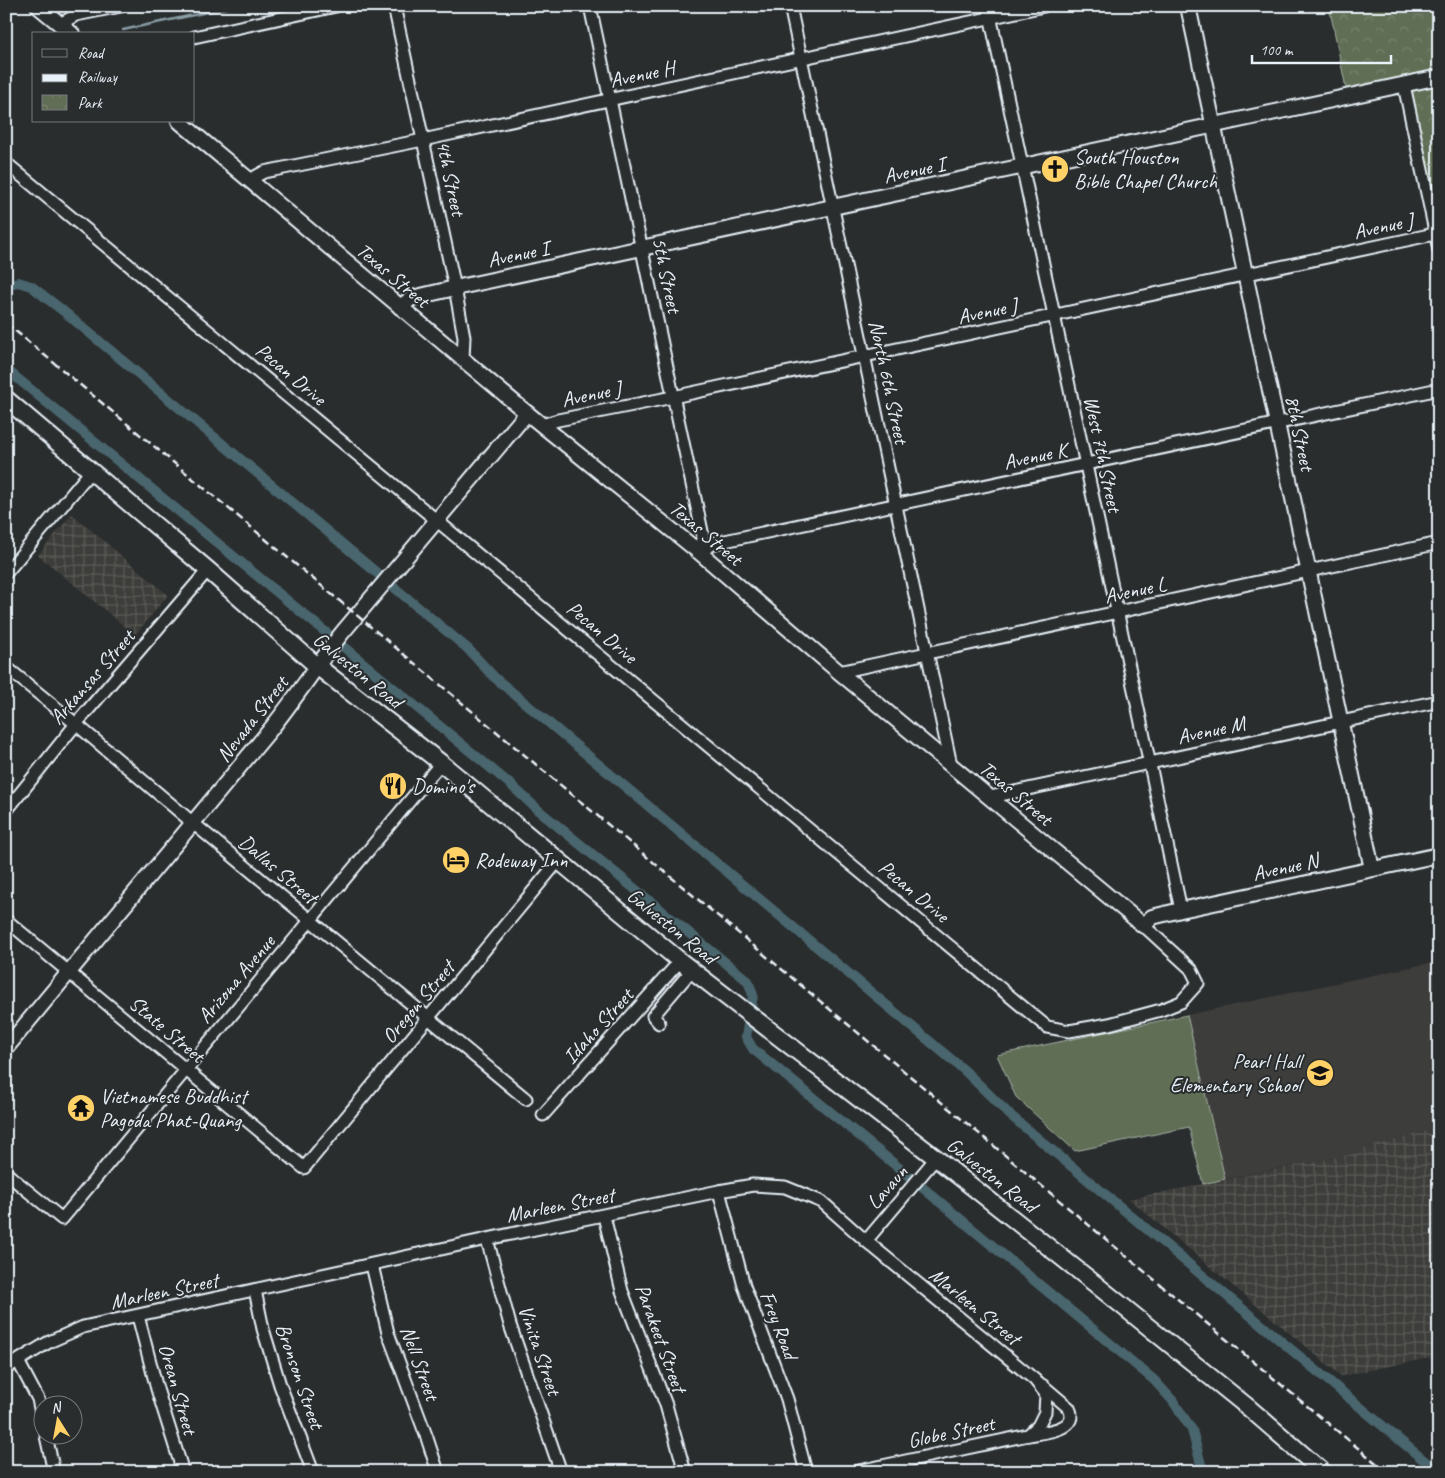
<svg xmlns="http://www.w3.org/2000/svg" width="1445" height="1478" font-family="Caveat,sans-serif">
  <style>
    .built { fill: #3e3e3a }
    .industrial { fill: url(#industrial-grid) }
    .grass { fill: #616e55; stroke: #a4b0a6 }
    .park { fill: url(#park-crowns); stroke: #a4b0a6 }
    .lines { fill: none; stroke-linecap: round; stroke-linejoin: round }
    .stream { stroke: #899da5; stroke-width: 2.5 }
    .canal { stroke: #49656d; stroke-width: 10 }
    .minor-casing { stroke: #e8f1f8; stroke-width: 15 }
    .tertiary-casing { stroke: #e8f1f8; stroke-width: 18 }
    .primary-casing { stroke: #e8f1f8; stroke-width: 20 }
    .minor { stroke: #2a2d2e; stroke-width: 11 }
    .tertiary { stroke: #2a2d2e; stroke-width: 14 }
    .primary { stroke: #2a2d2e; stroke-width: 16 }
    .rail { stroke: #e8f1f8; stroke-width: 2.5; stroke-dasharray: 8 4; stroke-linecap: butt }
    .labels { text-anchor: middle; stroke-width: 4; stroke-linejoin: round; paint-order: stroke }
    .street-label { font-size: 21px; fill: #e8f1f8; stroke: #2a2d2e }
    .poi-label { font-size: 21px; fill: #e8f1f8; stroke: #2a2d2e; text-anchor: start }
  </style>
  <defs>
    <pattern id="industrial-grid" width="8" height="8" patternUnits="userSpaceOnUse" patternTransform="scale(1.25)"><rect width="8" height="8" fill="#3e3e3a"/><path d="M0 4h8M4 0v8" fill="none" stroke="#5a5a57"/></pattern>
    <pattern id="park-crowns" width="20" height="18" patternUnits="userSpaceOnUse" patternTransform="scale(1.25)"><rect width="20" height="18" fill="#616e55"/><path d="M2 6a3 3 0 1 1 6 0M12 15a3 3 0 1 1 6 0" fill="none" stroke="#78836e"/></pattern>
  </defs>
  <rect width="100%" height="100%" fill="#2a2d2e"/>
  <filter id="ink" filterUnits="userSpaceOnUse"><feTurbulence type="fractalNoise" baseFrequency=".02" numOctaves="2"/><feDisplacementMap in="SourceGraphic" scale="10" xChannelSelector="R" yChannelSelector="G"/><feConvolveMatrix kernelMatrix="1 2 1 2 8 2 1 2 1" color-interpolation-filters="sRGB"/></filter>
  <g filter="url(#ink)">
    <polygon class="built" points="1439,961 1439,1137 1434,1138 1432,1130 1365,1148 1363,1152 1225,1179 1187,1015"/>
    <g class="industrial">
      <polygon points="72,514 168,595 135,635 38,555"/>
      <polygon points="1432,1130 1434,1138 1439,1137 1439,1356 1341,1376 1129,1199 1362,1152 1365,1148"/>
    </g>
    <polygon class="grass" points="1187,1015 1225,1179 1203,1184 1189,1127 1075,1151 1016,1097 997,1055"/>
    <polygon class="park" points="1329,6 1439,6 1439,228 1407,80 1347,93"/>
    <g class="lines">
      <polyline class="stream" points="123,30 236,6"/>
      <g class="canal">
        <polyline points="6,285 18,282 31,286 62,310 468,649 494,677 964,1070 1010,1115 1438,1472"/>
        <polyline points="6,369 510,784 538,810 748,981 753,995 746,1037 753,1049 899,1168 1154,1380 1173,1401 1192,1430 1203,1472"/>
      </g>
      <defs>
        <g id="minor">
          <polyline points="394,6 455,288 464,337 463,359"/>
          <polyline points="590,6 703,536 699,552"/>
          <polyline points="790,6 951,765"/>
          <polyline points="988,6 1181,910"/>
          <polyline points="60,24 76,15 121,6"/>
          <polyline points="194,37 336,6"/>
          <polyline points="1404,85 1439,250"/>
          <polyline points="6,163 1047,1027 1069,1031 1109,1024 1161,1010 1181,1002 1198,983 1191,969 1144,926"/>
          <polyline points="249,180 264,172 423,140 1044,6"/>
          <polyline points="542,425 558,420 673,397 1439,233"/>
          <polyline points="699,552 715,543 1439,389"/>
          <polyline points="6,573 91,471"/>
          <polyline points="6,667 76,724 193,823 526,1099"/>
          <polyline points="839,672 1439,543"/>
          <polyline points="991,797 1439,701"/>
          <polyline points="6,811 76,724 208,570"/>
          <polyline points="6,920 304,1168 559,860"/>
          <polyline points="659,1023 653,1016 692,970"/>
          <polyline points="543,1115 680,961"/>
          <polyline points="6,1173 62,1219 441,763"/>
          <polyline points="719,1191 744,1286 787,1399 806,1472"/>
          <polyline points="604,1216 622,1291 666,1405 685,1472"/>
          <polyline points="487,1239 510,1325 561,1472"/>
          <polyline points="866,1241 936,1158"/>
          <polyline points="372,1265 388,1333 427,1438 438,1472"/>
          <polyline points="255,1290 263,1329 280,1385 313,1472"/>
          <polyline points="138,1316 157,1389 183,1472"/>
          <polyline points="18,1361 38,1399 42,1418"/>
          <polyline points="6,1368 49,1342 83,1327 487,1239 719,1191 753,1185 785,1187 822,1202 866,1241 1035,1380 1046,1394 1045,1412 1038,1426 1028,1435 854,1472"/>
          <path d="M1029,1435C1044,1432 1080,1430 1069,1408L1042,1385"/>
          <polyline points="46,1436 54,1472"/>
        </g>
        <g id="tertiary">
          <polyline points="38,6 72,34"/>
          <polyline points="1188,6 1372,869"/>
          <polyline points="179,121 527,413 699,552 839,672 1144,926 1152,917 1181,910 1439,855"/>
          <polyline points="400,307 412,298 455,288 1439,77"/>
          <path d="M6,1048L270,730C295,699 317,665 342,633L527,413"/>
        </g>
        <polyline id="primary" points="6,399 208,570 317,666 441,763 680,961 936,1158 1094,1283 1249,1408 1323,1472"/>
      </defs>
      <use href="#minor" class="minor-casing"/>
      <use href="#tertiary" class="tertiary-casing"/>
      <use href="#primary" class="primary-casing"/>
      <use href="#minor" class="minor"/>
      <use href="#tertiary" class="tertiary"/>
      <use href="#primary" class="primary"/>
      <polyline class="rail" points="6,323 1198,1316 1387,1472"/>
    </g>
  </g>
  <defs>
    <symbol id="church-disc" viewBox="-11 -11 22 22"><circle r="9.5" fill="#ffd166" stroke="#2a2d2e"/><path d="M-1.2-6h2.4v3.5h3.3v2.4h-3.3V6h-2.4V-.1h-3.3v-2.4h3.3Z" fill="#111"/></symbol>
    <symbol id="restaurant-disc" viewBox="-11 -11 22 22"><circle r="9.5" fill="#ffd166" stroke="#2a2d2e"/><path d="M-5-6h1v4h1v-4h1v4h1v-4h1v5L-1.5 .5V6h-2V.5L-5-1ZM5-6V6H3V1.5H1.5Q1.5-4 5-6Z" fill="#111"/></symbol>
    <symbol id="hotel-disc" viewBox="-11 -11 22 22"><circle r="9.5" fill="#ffd166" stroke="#2a2d2e"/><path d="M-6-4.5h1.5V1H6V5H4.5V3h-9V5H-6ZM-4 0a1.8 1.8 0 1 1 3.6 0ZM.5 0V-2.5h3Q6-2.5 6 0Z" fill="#111"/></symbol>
    <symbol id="school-disc" viewBox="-11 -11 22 22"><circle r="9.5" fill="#ffd166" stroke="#2a2d2e"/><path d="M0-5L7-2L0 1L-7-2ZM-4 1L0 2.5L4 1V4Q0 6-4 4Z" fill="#111"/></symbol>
    <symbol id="temple-disc" viewBox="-11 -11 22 22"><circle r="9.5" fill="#ffd166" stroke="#2a2d2e"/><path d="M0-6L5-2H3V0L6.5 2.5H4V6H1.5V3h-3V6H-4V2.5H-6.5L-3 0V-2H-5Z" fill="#111"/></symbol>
  </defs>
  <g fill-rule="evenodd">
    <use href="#church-disc" x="1039" y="153" width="32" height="32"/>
    <use href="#restaurant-disc" x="377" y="770" width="32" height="32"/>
    <use href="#hotel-disc" x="440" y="844" width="32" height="32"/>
    <use href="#school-disc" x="1304" y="1057" width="32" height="32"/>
    <use href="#temple-disc" x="65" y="1092" width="32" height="32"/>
  </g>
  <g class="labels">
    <g class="street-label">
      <text transform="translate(642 74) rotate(-12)" y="7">Avenue H</text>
      <text transform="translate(914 170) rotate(-12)" y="7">Avenue I</text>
      <text transform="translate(451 178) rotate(78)" y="7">4th Street</text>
      <text transform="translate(1383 226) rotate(-12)" y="7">Avenue J</text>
      <text transform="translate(518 254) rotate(-12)" y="7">Avenue I</text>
      <text transform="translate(393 275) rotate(40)" y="7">Texas Street</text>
      <text transform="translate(667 275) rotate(78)" y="7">5th Street</text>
      <text transform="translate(987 311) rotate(-12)" y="7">Avenue J</text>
      <text transform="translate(291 374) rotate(40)" y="7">Pecan Drive</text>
      <text transform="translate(889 382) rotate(78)" y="7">North 6th Street</text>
      <text transform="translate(591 394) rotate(-12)" y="7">Avenue J</text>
      <text transform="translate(1300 433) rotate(78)" y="7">8th Street</text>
      <text transform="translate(1103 454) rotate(78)" y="7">West 7th Street</text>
      <text transform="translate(1035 456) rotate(-12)" y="7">Avenue K</text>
      <text transform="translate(706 533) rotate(40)" y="7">Texas Street</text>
      <text transform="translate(1135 590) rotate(-12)" y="7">Avenue L</text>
      <text transform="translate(602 632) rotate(40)" y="7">Pecan Drive</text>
      <text transform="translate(358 670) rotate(39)" y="7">Galveston Road</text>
      <text transform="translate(92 677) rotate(-49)" y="7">Arkansas Street</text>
      <text transform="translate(252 719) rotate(-52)" y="7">Nevada Street</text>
      <text transform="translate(1211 730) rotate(-12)" y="7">Avenue M</text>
      <text transform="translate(1016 793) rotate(40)" y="7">Texas Street</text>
      <text transform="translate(1285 867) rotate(-12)" y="7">Avenue N</text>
      <text transform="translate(278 869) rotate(40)" y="7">Dallas Street</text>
      <text transform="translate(914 891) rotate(40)" y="7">Pecan Drive</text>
      <text transform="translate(672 926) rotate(39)" y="7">Galveston Road</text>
      <text transform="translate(236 979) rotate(-50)" y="7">Arizona Avenue</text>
      <text transform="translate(418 1002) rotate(-50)" y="7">Oregon Street</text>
      <text transform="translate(598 1026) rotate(-48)" y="7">Idaho Street</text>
      <text transform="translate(167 1029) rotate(40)" y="7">State Street</text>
      <text transform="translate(992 1175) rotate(38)" y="7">Galveston Road</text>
      <text transform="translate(887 1187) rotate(-49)" y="7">Lavaun</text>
      <text transform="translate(560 1205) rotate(-11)" y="7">Marleen Street</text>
      <text transform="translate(164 1291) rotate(-12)" y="7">Marleen Street</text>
      <text transform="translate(975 1306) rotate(39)" y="7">Marleen Street</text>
      <text transform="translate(779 1325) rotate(69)" y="7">Frey Road</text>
      <text transform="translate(661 1338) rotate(70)" y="7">Parakeet Street</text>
      <text transform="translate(540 1350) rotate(71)" y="7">Vinita Street</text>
      <text transform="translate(420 1363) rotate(70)" y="7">Nell Street</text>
      <text transform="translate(300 1376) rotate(71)" y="7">Bronson Street</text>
      <text transform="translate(178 1389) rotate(74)" y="7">Orean Street</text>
      <text transform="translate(951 1432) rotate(-12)" y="7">Globe Street</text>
    </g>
    <g class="poi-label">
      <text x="1074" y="164">South Houston<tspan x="1074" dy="24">Bible Chapel Church</tspan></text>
      <text x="412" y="793">Domino's</text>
      <text x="475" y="867">Rodeway Inn</text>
      <text x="1301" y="1068" text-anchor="end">Pearl Hall<tspan x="1301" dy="24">Elementary School</tspan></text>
      <text x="100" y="1103">Vietnamese Buddhist<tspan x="100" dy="24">Pagoda Phat-Quang</tspan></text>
    </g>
  </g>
  <rect width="1445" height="1478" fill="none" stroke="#2a2d2e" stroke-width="25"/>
  <rect x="12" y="12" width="1420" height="1453" fill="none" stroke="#e8f1f8" stroke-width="2" filter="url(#ink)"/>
  <rect x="32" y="32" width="162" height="90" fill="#2a2d2e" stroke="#767b7f"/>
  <rect x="42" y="49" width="25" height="8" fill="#2a2d2e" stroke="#767b7f"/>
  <text x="78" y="58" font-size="15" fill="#e8f1f8">Road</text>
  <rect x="42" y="74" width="25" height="8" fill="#e8f1f8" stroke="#767b7f"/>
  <text x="78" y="82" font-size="15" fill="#e8f1f8">Railway</text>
  <rect x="42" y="95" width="25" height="15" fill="url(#park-crowns)" stroke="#767b7f"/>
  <text x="78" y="108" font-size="15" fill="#e8f1f8">Park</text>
  <g transform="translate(58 1420) rotate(349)"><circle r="24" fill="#2a2d2e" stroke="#767b7f"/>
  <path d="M0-4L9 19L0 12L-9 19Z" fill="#ffd166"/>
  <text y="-8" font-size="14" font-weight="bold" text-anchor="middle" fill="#e8f1f8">N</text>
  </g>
  <path d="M1252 55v8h139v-8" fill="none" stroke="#e8f1f8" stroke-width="2.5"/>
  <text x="1260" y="55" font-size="15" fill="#e8f1f8" stroke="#2a2d2e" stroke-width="4" paint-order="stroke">100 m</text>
</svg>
